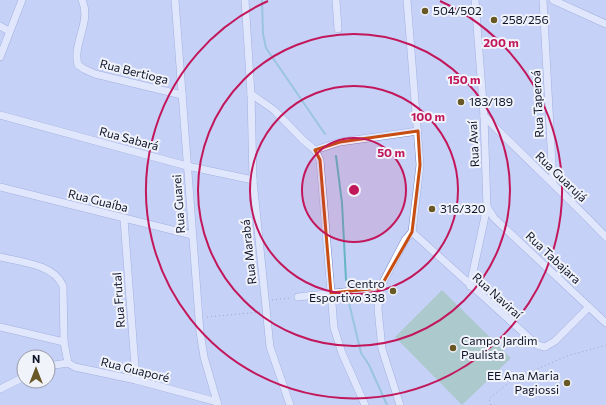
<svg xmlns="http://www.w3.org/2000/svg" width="606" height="405" font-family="Commissioner,sans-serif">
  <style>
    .green { fill: #8dbf9a }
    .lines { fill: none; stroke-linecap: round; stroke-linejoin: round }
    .stream { stroke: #65b5c4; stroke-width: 2 }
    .minor-casing { stroke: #7888c2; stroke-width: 8 }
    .path { stroke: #656d8b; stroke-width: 1; stroke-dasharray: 1 3; stroke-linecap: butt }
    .minor { stroke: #fff; stroke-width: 7 }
    .marked { fill: none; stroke: #c74e10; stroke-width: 3; stroke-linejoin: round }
    .ring { fill: none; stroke: #c2185b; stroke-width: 2 }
    .poi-dot { fill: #685825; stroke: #f1f3fa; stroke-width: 1.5 }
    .labels { text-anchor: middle; stroke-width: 4; stroke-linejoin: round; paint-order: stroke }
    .poi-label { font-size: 12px; fill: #0e1329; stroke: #f1f3fa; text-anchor: start }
    .street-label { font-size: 12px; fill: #0e1329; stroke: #f1f3fa }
    .centre { fill: #c2185b; stroke: #f1f3fa; stroke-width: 2 }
    .ring-label { font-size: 12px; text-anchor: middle; font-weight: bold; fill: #c2185b; stroke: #f1f3fa; stroke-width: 4; stroke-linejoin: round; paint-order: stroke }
  </style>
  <rect width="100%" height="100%" fill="#c6d1f7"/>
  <polygon class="green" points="442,290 511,358 462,405 395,337"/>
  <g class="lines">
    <g class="stream">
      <polyline points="262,0 263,34 266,48 325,134"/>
      <polyline points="336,156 342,203 346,280"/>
      <polyline points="349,303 361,353 369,365 387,405"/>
    </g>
    <defs>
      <g id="minor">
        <path d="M82,0C92,22 72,43 78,65L84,69L95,74L182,95"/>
        <polyline points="175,0 200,332 204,357 218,405"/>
        <polyline points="245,0 251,94 253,180 270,347 290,405"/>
        <polyline points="336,0 338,29"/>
        <polyline points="543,0 553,182"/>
        <polyline points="553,0 606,24"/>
        <polyline points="0,26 9,31"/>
        <polyline points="0,57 22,0"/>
        <polyline points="251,94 274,110 303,140 315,150 320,160 334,328 342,353 365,405"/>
        <polyline points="0,115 187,166 253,180"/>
        <path d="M484,116C524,157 566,195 606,237"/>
        <polyline points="315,150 340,142 418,131"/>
        <polyline points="0,187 192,235"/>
        <polyline points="487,207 494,218 606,323"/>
        <polyline points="124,219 136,380"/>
        <polyline points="412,232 537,345 545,347 555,341 589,307"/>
        <path d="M0,257C20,262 54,264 63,286L64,342L68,363"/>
        <polyline points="470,286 487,207 484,116 475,0"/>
        <polyline points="298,297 380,288"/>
        <polyline points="0,327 64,342"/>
        <polyline points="48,366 68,363 75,367 136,380 217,402"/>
        <polyline points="0,389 24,377"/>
        <polyline points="400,405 382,349 378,309 380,288 405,240 412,232 420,165 407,0"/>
      </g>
    </defs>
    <use href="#minor" class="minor-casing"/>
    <g class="path">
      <polyline points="272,300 290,298"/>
      <polyline points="207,317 260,312"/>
      <polyline points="491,405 489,399 512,380 567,356 606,345"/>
    </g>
    <use href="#minor" class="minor"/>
  </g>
  <path d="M0 0H606V405H0ZM418,131L420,165L412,232L380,288L331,293L320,160L315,150L340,142Z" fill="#c6d1f7" fill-opacity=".55" fill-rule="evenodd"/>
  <path class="marked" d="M418,131L420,165L412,232L380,288L331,293L320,160L315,150L340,142Z"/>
  <circle cx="354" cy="190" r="52" fill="#c2185b" fill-opacity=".12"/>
  <g class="ring">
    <circle cx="354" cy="190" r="52"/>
    <circle cx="354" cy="190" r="104"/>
    <circle cx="354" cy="190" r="156"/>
    <path d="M440 1A208 208 0 1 1 268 1"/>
  </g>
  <g class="poi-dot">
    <circle cx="425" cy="11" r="4"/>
    <circle cx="494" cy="20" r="4"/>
    <circle cx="461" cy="102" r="4"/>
    <circle cx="432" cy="209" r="4"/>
    <circle cx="393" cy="291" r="4"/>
    <circle cx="453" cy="348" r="4"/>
    <circle cx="567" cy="383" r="4"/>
  </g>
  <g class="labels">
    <g class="poi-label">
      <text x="433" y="15">504/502</text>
      <text x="502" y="24">258/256</text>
      <text x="469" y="106">183/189</text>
      <text x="440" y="213">316/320</text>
      <text x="385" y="288" text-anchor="end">Centro<tspan x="385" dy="14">Esportivo 338</tspan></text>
      <text x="461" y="345">Campo Jardim<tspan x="461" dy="14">Paulista</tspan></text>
      <text x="559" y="380" text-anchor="end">EE Ana Maria<tspan x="559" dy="14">Pagiossi</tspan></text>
    </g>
    <g class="street-label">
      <text transform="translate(134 72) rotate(14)" y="4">Rua Bertioga</text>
      <text transform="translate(538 104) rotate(-93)" y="4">Rua Taperoá</text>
      <text transform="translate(129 139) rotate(15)" y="4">Rua Sabará</text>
      <text transform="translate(474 144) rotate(-93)" y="4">Rua Avaí</text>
      <text transform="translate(561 177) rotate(44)" y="4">Rua Guarujá</text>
      <text transform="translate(98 201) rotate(14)" y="4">Rua Guaíba</text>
      <text transform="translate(179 204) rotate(-94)" y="4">Rua Guarei</text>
      <text transform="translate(249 252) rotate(-96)" y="4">Rua Marabá</text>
      <text transform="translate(553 258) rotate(43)" y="4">Rua Tabajara</text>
      <text transform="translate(497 296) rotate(42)" y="4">Rua Naviraí</text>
      <text transform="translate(119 300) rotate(-94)" y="4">Rua Frutal</text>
      <text transform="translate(135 370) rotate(14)" y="4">Rua Guaporé</text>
    </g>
  </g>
  <circle cx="354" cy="190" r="6" class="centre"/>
  <g class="ring-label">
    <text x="501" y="47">200 m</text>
    <text x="464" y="84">150 m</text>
    <text x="428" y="121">100 m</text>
    <text x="391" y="157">50 m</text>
  </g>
  <g transform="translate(36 369)"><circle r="19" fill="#f1f3fa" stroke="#9699a6"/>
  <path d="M0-3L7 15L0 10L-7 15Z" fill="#685825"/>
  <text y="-6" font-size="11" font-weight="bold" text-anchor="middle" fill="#0e1329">N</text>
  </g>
</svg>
